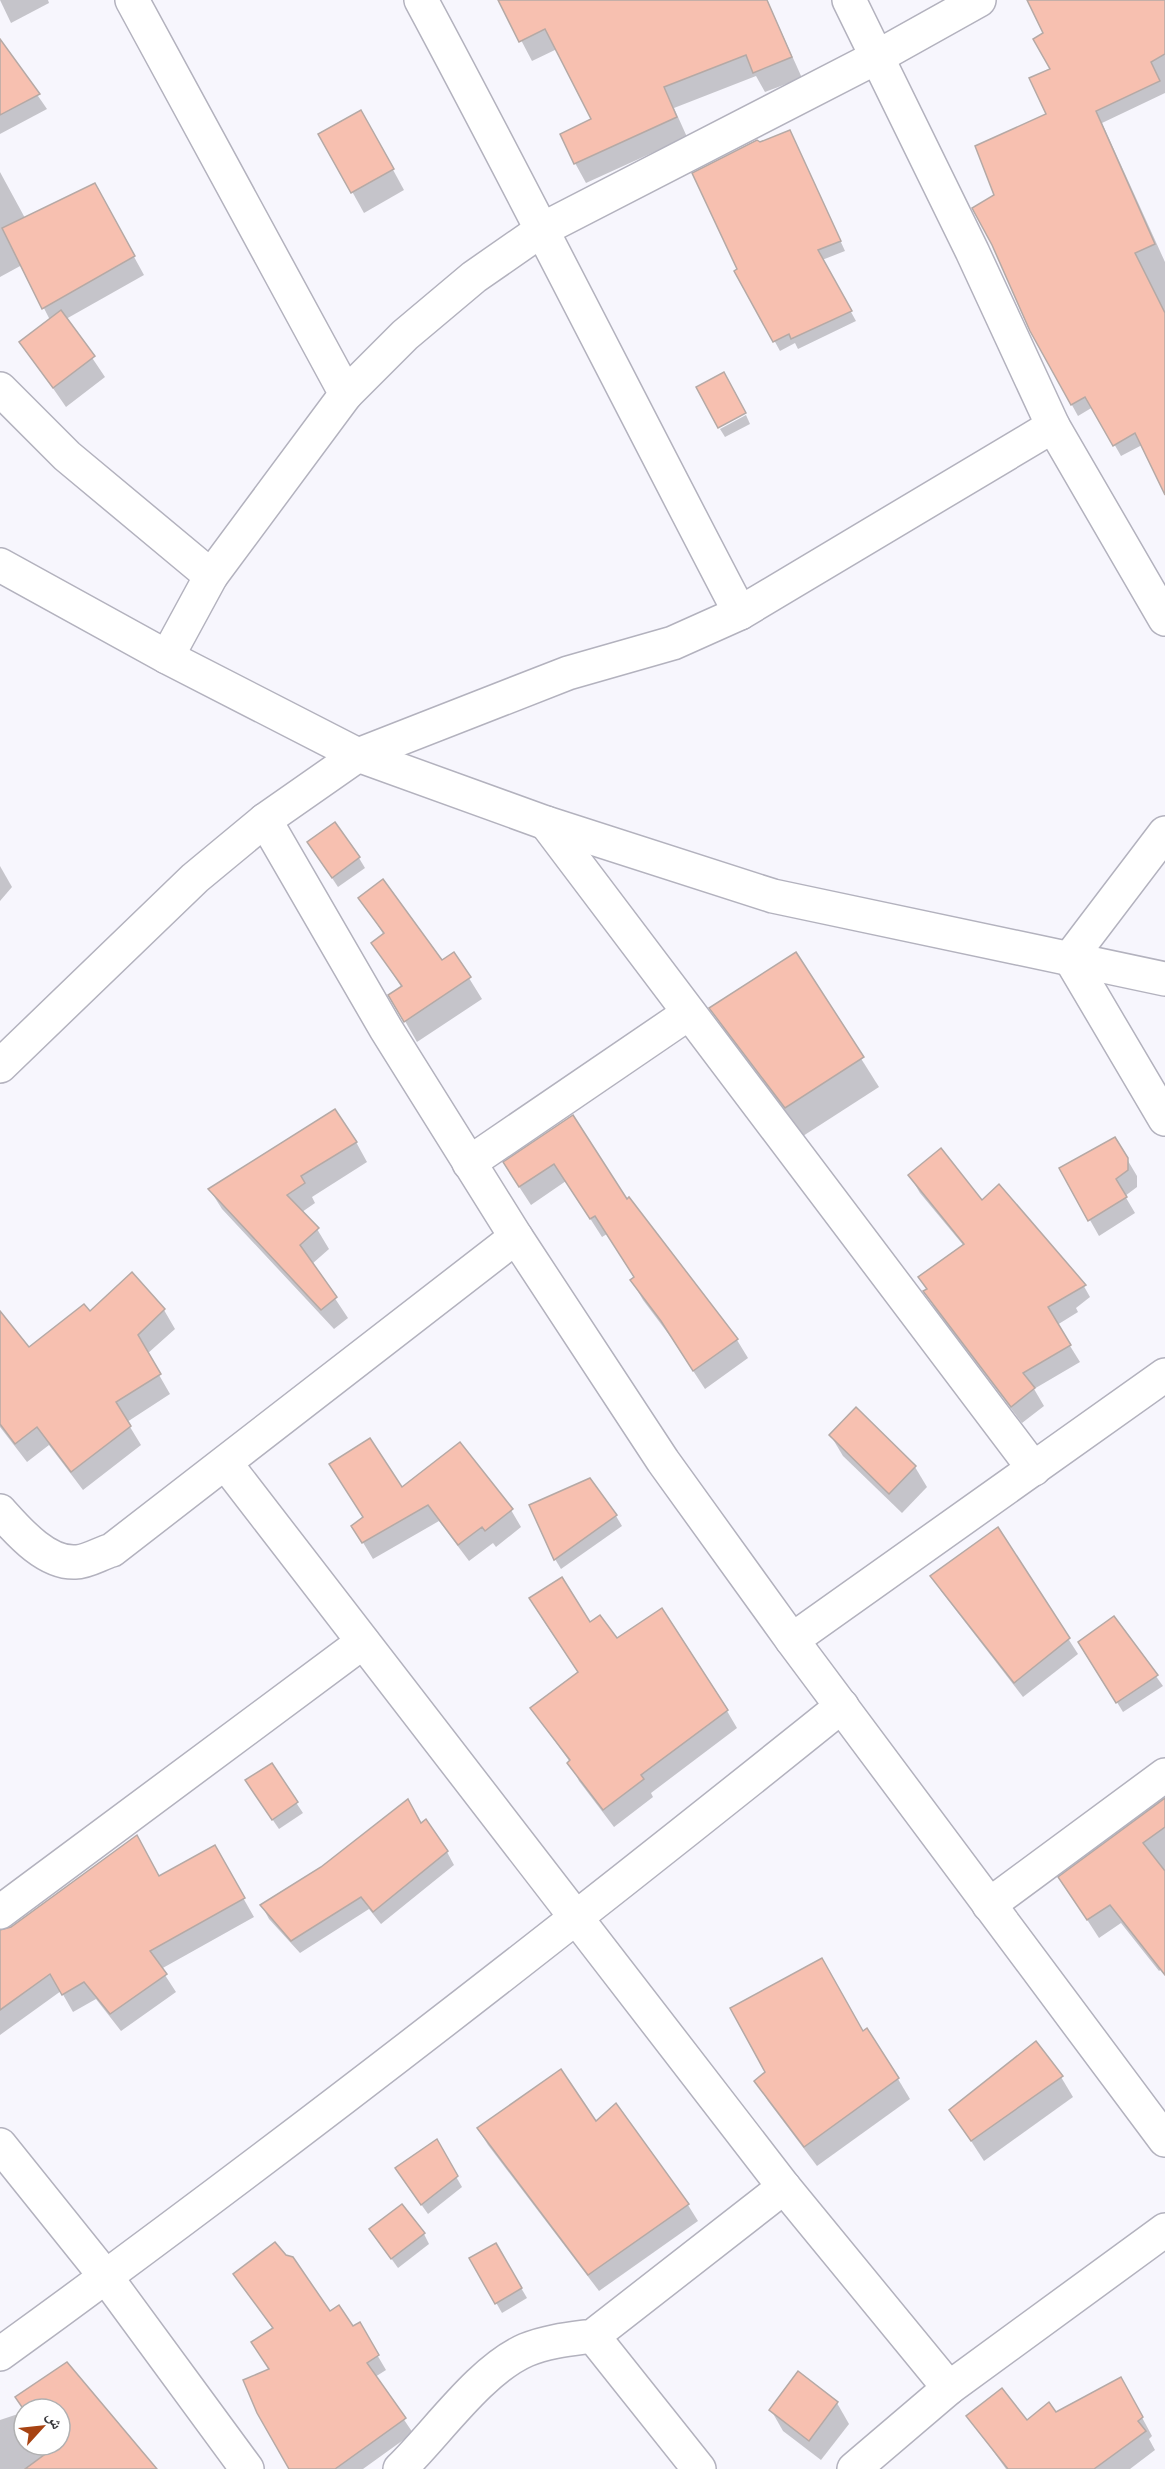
<svg xmlns="http://www.w3.org/2000/svg" width="1165" height="2469" font-family="Raleway,'Noto Naskh Arabic',sans-serif">
  <style>
    .shadow { fill: #0003 }
    .building { fill: #f7c0b0; stroke: #b5a9a5; stroke-width: 1.5 }
    .lines { fill: none; stroke-linecap: round; stroke-linejoin: round }
    .street-casing { stroke: #b3b2be; stroke-width: 36 }
    .street { stroke: #fff; stroke-width: 33 }
  </style>
  <rect width="100%" height="100%" fill="#f7f6fd"/>
  <g class="shadow">
    <polygon points="0,0 48,0 49,3 11,23"/>
    <polygon points="500,0 767,0 802,78 765,92 756,76 674,108 687,137 586,183 575,163 593,120 557,49 532,61"/>
    <polygon points="1043,0 1165,0 1165,93 1102,123 1165,262 1165,433 1121,456 1093,407 1078,416 1031,331 996,196 1048,114 1052,69 1045,34"/>
    <polygon points="0,41 47,109 0,134"/>
    <polygon points="373,133 404,190 364,213 320,134"/>
    <polygon points="795,142 845,251 822,260 856,321 798,349 795,343 780,351 736,271 739,270 759,143"/>
    <polygon points="0,172 25,218 104,202 144,275 66,319 105,377 66,407 21,342 50,320 22,265 0,277"/>
    <polygon points="746,415 750,424 725,437 720,429"/>
    <polygon points="309,843 359,858 365,868 338,887"/>
    <polygon points="0,866 12,887 0,901"/>
    <polygon points="360,898 442,962 454,954 482,999 417,1042 390,995 402,988 373,943 384,935"/>
    <polygon points="795,954 879,1087 803,1136 728,1037 711,1008"/>
    <polygon points="573,1117 626,1201 737,1340 748,1358 705,1389 673,1340 643,1300 632,1281 635,1278 607,1234 602,1237 566,1181 531,1205 516,1182"/>
    <polygon points="1115,1139 1137,1176 1137,1187 1125,1196 1135,1213 1099,1236 1061,1169"/>
    <polygon points="356,1142 367,1162 312,1197 315,1203 302,1212 317,1229 329,1249 312,1264 348,1318 334,1329 222,1209 210,1190"/>
    <polygon points="910,1176 982,1202 1081,1281 1090,1297 1076,1308 1078,1312 1057,1325 1080,1362 1034,1389 1044,1406 1022,1423 935,1309 925,1292 964,1246 920,1193"/>
    <polygon points="164,1310 175,1329 147,1354 170,1394 127,1422 141,1445 83,1490 49,1445 27,1462 0,1427 0,1315 28,1350 90,1313"/>
    <polygon points="831,1436 915,1467 927,1487 902,1513 843,1456"/>
    <polygon points="401,1489 511,1510 521,1527 496,1547 493,1543 469,1561 439,1521 373,1559 353,1526"/>
    <polygon points="616,1516 622,1526 561,1569 555,1559"/>
    <polygon points="998,1529 1078,1654 1023,1697 941,1591 932,1576"/>
    <polygon points="541,1617 590,1624 727,1711 737,1728 651,1793 653,1797 614,1827 579,1781 570,1762 532,1709 579,1673"/>
    <polygon points="1114,1618 1163,1686 1123,1712 1086,1652"/>
    <polygon points="271,1765 303,1813 279,1829 253,1791"/>
    <polygon points="1165,1800 1165,1967 1159,1971 1121,1923 1099,1938 1060,1878"/>
    <polygon points="421,1825 447,1852 454,1865 381,1924 369,1909 300,1953 269,1919 262,1906"/>
    <polygon points="214,1847 254,1917 161,1969 176,1992 121,2031 96,1999 73,2012 61,1991 0,2035 0,1932 159,1878"/>
    <polygon points="863,2033 898,2079 910,2099 817,2166 768,2101 756,2081"/>
    <polygon points="1061,2077 1073,2097 984,2161 951,2110"/>
    <polygon points="596,2123 688,2205 698,2221 599,2291 488,2145 478,2129"/>
    <polygon points="436,2142 462,2187 428,2214 403,2179"/>
    <polygon points="371,2230 424,2234 429,2244 398,2268"/>
    <polygon points="496,2245 527,2298 502,2313 471,2259"/>
    <polygon points="235,2275 330,2314 353,2328 359,2324 386,2370 375,2377 413,2433 363,2469 291,2469 270,2370 273,2329"/>
    <polygon points="67,2364 155,2469 0,2469 0,2420 24,2412 24,2445 60,2445 60,2409 24,2410 17,2398"/>
    <polygon points="1131,2397 1152,2436 1149,2439 1155,2450 1130,2469 1006,2469 968,2416 1027,2422"/>
    <polygon points="837,2403 849,2424 821,2460 783,2431 771,2410"/>
  </g>
  <g class="building">
    <polygon points="498,0 767,0 792,57 753,73 746,55 664,87 677,117 574,164 560,134 591,119 545,29 519,42"/>
    <polygon points="1027,0 1165,0 1165,54 1151,62 1160,81 1096,111 1155,244 1135,253 1165,313 1165,495 1135,433 1113,446 1085,397 1071,405 1030,331 992,245 972,208 994,195 975,146 1046,114 1029,78 1050,69 1033,39 1043,33"/>
    <polygon points="0,39 40,94 0,115"/>
    <polygon points="361,110 394,169 351,193 318,134"/>
    <polygon points="790,130 841,241 818,250 852,311 791,339 789,334 773,342 734,271 737,269 692,173 757,140 760,142"/>
    <polygon points="95,183 135,256 42,309 2,228"/>
    <polygon points="61,310 95,356 53,388 19,342"/>
    <polygon points="724,372 746,413 718,428 696,387"/>
    <polygon points="335,822 360,857 332,878 307,842"/>
    <polygon points="383,879 442,960 454,952 471,977 404,1022 388,995 402,986 371,943 384,933 358,898"/>
    <polygon points="796,952 864,1057 785,1108 709,1008"/>
    <polygon points="335,1109 357,1142 301,1176 305,1183 287,1195 319,1228 300,1245 337,1297 321,1310 208,1189"/>
    <polygon points="573,1115 627,1199 629,1197 738,1339 693,1371 661,1321 630,1280 634,1277 595,1216 590,1219 554,1164 519,1187 503,1162"/>
    <polygon points="1115,1137 1128,1158 1128,1170 1116,1179 1127,1197 1088,1221 1059,1168"/>
    <polygon points="941,1148 982,1200 999,1184 1086,1285 1048,1307 1071,1345 1023,1373 1035,1388 1011,1407 923,1291 927,1289 918,1277 964,1244 908,1175"/>
    <polygon points="132,1272 165,1309 138,1335 161,1374 116,1402 131,1426 71,1472 37,1427 15,1444 0,1424 0,1311 29,1347 84,1304 90,1311"/>
    <polygon points="856,1407 916,1466 889,1494 829,1435"/>
    <polygon points="370,1438 402,1487 460,1442 513,1509 485,1531 482,1527 458,1545 428,1505 362,1543 351,1526 363,1517 329,1464"/>
    <polygon points="590,1478 617,1515 554,1560 529,1505"/>
    <polygon points="998,1527 1070,1638 1014,1683 930,1576"/>
    <polygon points="562,1577 590,1622 600,1615 617,1638 662,1608 728,1710 641,1775 644,1779 603,1810 567,1763 570,1760 530,1708 578,1672 529,1598"/>
    <polygon points="1114,1616 1158,1675 1116,1703 1078,1642"/>
    <polygon points="272,1763 298,1802 272,1820 245,1780"/>
    <polygon points="1165,1798 1165,1827 1143,1843 1165,1871 1165,1975 1110,1905 1087,1920 1058,1877"/>
    <polygon points="408,1799 421,1823 426,1819 448,1851 373,1912 361,1897 291,1941 260,1905 321,1867"/>
    <polygon points="137,1835 159,1876 215,1845 245,1898 150,1951 167,1974 110,2014 84,1982 62,1995 50,1974 0,2010 0,1930 11,1927"/>
    <polygon points="822,1958 863,2031 867,2028 899,2078 804,2147 754,2081 765,2072 730,2008"/>
    <polygon points="1036,2041 1063,2076 971,2141 949,2110"/>
    <polygon points="561,2069 596,2121 616,2103 689,2204 588,2275 477,2128"/>
    <polygon points="437,2139 458,2176 421,2205 395,2168"/>
    <polygon points="402,2204 425,2233 391,2259 369,2229"/>
    <polygon points="275,2242 286,2255 293,2257 330,2311 339,2305 353,2326 360,2322 379,2355 367,2363 406,2418 335,2469 289,2469 257,2413 243,2380 269,2369 251,2342 273,2328 233,2274"/>
    <polygon points="496,2243 522,2288 495,2304 469,2258"/>
    <polygon points="67,2362 157,2469 25,2469 52,2449 49,2445 60,2445 60,2409 24,2410 15,2397"/>
    <polygon points="798,2371 838,2402 809,2441 769,2410"/>
    <polygon points="1121,2377 1143,2417 1138,2421 1146,2431 1094,2469 1008,2469 966,2416 1002,2388 1027,2420 1049,2402 1056,2412"/>
  </g>
  <g class="lines">
    <defs>
      <g id="street">
        <polyline points="132,0 346,394 211,576 167,657"/>
        <path d="M421,0C530,203 633,409 740,613"/>
        <polyline points="0,389 67,456 211,576"/>
        <polyline points="346,394 405,335 474,277 543,229 877,57 979,0"/>
        <polyline points="1053,426 1165,619"/>
        <polyline points="0,565 167,657 358,755 546,823 773,896 1165,979"/>
        <polyline points="265,820 386,1029 516,1237 663,1461 792,1640 1165,2140"/>
        <polyline points="546,823 1034,1469"/>
        <polyline points="1165,833 1070,958 1165,1119"/>
        <polyline points="0,1066 195,878 265,820 358,755 568,673 673,643 740,613 1053,426 972,251 849,0"/>
        <polyline points="469,1163 689,1013"/>
        <polyline points="226,1464 784,2187 949,2388"/>
        <path d="M0,1511C18,1531 46,1564 76,1562C87,1562 101,1553 112,1550L516,1237"/>
        <polyline points="792,1640 1165,1375"/>
        <polyline points="989,1905 1165,1775"/>
        <polyline points="0,1912 363,1642"/>
        <polyline points="0,2145 106,2277 247,2469"/>
        <polyline points="593,2336 699,2469"/>
        <path d="M0,2354C287,2146 566,1928 842,1706"/>
        <path d="M400,2469C437,2433 480,2370 526,2350C548,2341 571,2339 593,2336L784,2187"/>
        <polyline points="854,2469 949,2388 1165,2230"/>
      </g>
    </defs>
    <use href="#street" class="street-casing"/>
    <use href="#street" class="street"/>
  </g>
  <g transform="translate(42 2427) rotate(63)"><circle r="28" fill="#ffffff" stroke="#b0b0b1" stroke-width="1.5"/>
  <path d="M0-4.5L10 22L0 15L-10 22Z" fill="#a74312"/>
  <text y="-9" font-size="16" font-weight="bold" text-anchor="middle" fill="#39393d">ش</text>
  </g>
</svg>
